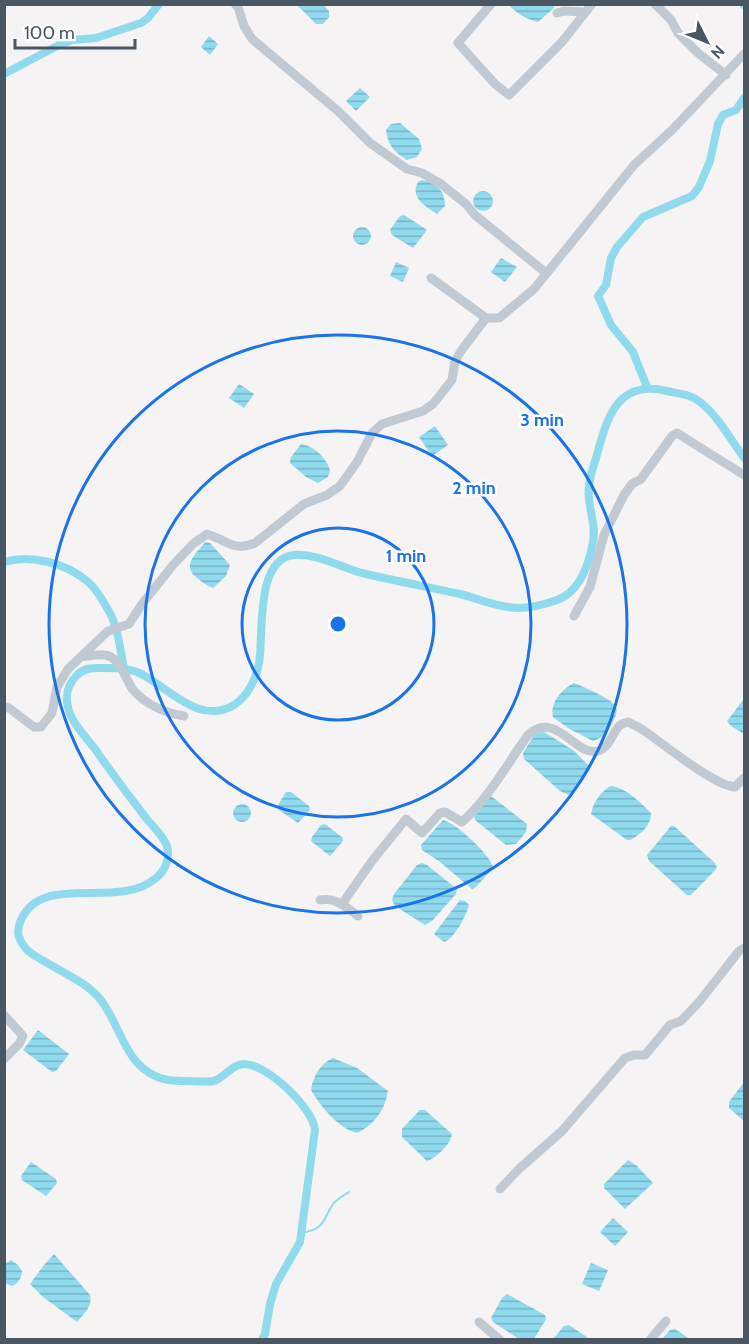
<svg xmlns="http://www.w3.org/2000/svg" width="749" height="1344" font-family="Cabin,sans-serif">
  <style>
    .water { fill: url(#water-rules) }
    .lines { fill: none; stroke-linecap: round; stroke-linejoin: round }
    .stream { stroke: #90daee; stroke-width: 2 }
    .canal { stroke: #90daee; stroke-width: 8 }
    .street { stroke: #c1cad2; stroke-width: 9 }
    .ring { fill: none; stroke: #1a73e8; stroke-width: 3 }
    .centre { fill: #1a73e8; stroke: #fff; stroke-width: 3 }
    .ring-label { font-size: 18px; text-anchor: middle; font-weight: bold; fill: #1a73e8; stroke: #fff; stroke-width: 5; stroke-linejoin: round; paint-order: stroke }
  </style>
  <defs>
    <pattern id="water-rules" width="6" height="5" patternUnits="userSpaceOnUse" patternTransform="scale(1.5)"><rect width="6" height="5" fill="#90daee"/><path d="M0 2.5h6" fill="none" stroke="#78b4c4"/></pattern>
  </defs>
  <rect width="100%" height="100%" fill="#f5f3f3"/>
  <g class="water">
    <polygon points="297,5 323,5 329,11 329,17 323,24 316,24"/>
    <path d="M509,5H554V8L538,22C526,19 517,14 509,5Z"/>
    <polygon points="209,36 218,44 210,55 201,47"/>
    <polygon points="360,88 370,97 356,111 346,101"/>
    <path d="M400,123L419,139L422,149L417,157L407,160C394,152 388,145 386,130L391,124Z"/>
    <path d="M422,180C437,183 445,191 445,206L437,214C424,206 410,197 418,182Z"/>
    <circle cx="483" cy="201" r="10"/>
    <polygon points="404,215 427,230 413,248 392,235 390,230 400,216"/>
    <circle cx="362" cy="236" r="9"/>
    <polygon points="501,258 517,267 505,282 491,272"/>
    <polygon points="396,262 409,268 403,282 390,276"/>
    <polygon points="239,384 254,394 244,408 229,398"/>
    <polygon points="435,426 448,445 432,456 419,437"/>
    <path d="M301,444C314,446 327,458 330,471L328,477L318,483L306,477L290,463L291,457Z"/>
    <path d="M205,542L210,543L230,565L226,576L213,588C207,586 202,582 197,578C181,565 196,554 205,542Z"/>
    <path d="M574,683C583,687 613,699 616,707C618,713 615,717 613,721C609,731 603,738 593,741L568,728L553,717C550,702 562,689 574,683Z"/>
    <polygon points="744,699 744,734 731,726 727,721"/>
    <polygon points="544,732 573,750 589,766 590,769 588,773 569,795 560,791 524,759 523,753 535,734"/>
    <path d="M610,786C625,787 640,802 651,813C651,826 641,834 630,840H627L591,814C593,802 600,793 610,786Z"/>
    <polygon points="286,792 291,792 309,806 310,810 298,823 279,810 278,805"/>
    <polygon points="491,796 527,824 526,832 516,844 506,845 475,820 474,817"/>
    <circle cx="242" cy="813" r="9"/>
    <path d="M443,820C456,823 492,856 493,868L476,887L472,889L440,862L422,850L421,845Z"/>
    <polygon points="325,824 343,838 343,841 330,856 311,841 312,837 321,825"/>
    <polygon points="671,826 674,826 715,863 717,868 691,895 687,895 649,861 647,855"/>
    <polygon points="422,863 427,865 457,889 456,894 432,921 425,925 395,906 392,900 394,894 417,865"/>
    <path d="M460,900L465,901L469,905C466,916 454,939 444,942L434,934Z"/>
    <polygon points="38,1030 69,1054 56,1071 52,1072 23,1050"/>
    <path d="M333,1058L357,1068L388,1091C385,1110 375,1124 357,1133C339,1129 320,1106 311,1090C313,1076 320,1064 333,1058Z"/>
    <polygon points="744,1082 744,1121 729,1108 729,1102"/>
    <path d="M420,1110H425L452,1134C451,1144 436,1158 427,1161L402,1137V1129Z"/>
    <polygon points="628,1160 637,1166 653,1183 625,1209 604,1188 604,1184"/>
    <polygon points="31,1162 56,1179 57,1183 46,1196 22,1180 21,1176"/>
    <polygon points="613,1218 628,1232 615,1246 600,1232"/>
    <path d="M54,1254L90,1295C93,1307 84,1313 77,1322L43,1297L30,1284L44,1265Z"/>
    <path d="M11,1260L18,1265L22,1271C22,1277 18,1284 12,1286L5,1283V1264Z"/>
    <polygon points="591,1263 608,1270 599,1291 582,1284"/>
    <polygon points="507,1294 545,1315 546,1319 534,1339 519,1339 493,1322 491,1318 502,1298"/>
    <polygon points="569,1325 590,1339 553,1339 564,1326"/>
    <polygon points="675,1329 690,1339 662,1339 670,1330"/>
  </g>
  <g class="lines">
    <path class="stream" d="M302,1233C326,1228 322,1221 333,1204C337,1199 344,1195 349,1192"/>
    <g class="canal">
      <polyline points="744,4 744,5"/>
      <polyline points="4,74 61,44 73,40 96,38 141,23 148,18 159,4"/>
      <polyline points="647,387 633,352 611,325 598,296 606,285 611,258 617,247 643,217 692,196 699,187 710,161 718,124 723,115 736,110 744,98"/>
      <path d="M4,562C31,554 65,563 87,581C97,589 105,604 111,615C119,631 120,650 124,668"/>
      <path d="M262,1340L265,1334L270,1304L276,1284L300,1242L315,1130C313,1108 268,1065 245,1064C233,1063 224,1078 214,1081C210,1082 174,1081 168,1080C125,1072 123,1028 100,999C85,980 50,967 28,951C19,941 15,933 21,920C43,871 118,911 156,878C166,870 170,858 167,846C163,835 153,827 146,818C128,795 111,772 95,749C85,736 71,722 68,707C65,695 68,684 77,675C86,667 93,668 104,668C119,668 132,668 145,676C171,691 201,725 234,705C248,696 256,679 259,663C264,638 254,559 294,555C317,553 340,567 362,573C395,581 428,587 460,594C476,598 492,605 508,607C524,610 543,605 557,600C580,592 589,564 593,542C597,523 586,505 589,486C590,474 595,463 598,451C608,414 620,379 667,391C679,394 690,394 700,402C718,416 731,440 744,458"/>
    </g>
    <g class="street">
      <polyline points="235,4 238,7 244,26 252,39 338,111 370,143 407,169 422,173 441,184 466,204 475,215 546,273"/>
      <polyline points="491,4 458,43 495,84 509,95 562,42 592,4"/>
      <polyline points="655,4 671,20 678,33 698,53 726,75"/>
      <polyline points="557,13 564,11 585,12"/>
      <polyline points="486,318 499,318 534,289 634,165 672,130 744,54"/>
      <polyline points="574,616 590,587 604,535 624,495 632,484 641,479 672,436 677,433 744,475"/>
      <path d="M81,657C88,656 98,654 105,655C121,657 125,680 134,691C147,705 166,713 184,716"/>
      <path d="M4,707L9,708L34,727H41L52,713L57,687L68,669L108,631L129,624L142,604L173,565L193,544L207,534C227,540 233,552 255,543L304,504L327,495L340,486L357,462L372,433L382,424L423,411L433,404L452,380L455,361L461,351L486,318L431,278"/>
      <path d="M320,900C336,897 346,907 358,916"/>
      <path d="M342,904L372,861L406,819L422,833L440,813L445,812L462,822C489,798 507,764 528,735C556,709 575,757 598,751C610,747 612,734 619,726C621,724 625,723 628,722L640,728C660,741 714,786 735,787L744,778"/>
      <polyline points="4,1015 23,1036 19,1044 4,1059"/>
      <polyline points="500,1189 520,1168 562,1131 625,1058 634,1055 645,1055 670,1025 681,1021 699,1002 739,951 744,948"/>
      <polyline points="479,1322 500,1340"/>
      <polyline points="650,1340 666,1321"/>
    </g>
  </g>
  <g class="ring">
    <circle cx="338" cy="624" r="96"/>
    <circle cx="338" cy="624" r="193"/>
    <circle cx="338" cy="624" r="289"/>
  </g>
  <circle cx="338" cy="624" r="9" class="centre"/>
  <g class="ring-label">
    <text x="542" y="426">3 min</text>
    <text x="474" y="494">2 min</text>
    <text x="406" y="562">1 min</text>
  </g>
  <rect width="749" height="1344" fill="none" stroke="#4a5661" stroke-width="12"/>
  <g transform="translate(707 42) rotate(133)" stroke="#ffffff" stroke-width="4.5" paint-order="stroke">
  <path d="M0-4.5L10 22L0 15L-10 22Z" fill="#4a5661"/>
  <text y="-9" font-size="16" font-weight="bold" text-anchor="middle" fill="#4a5661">N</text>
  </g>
  <path d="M15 39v9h120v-9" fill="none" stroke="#4a5661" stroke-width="3"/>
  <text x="24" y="39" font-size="18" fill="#4a5661" stroke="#ffffff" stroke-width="4.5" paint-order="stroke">100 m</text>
</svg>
